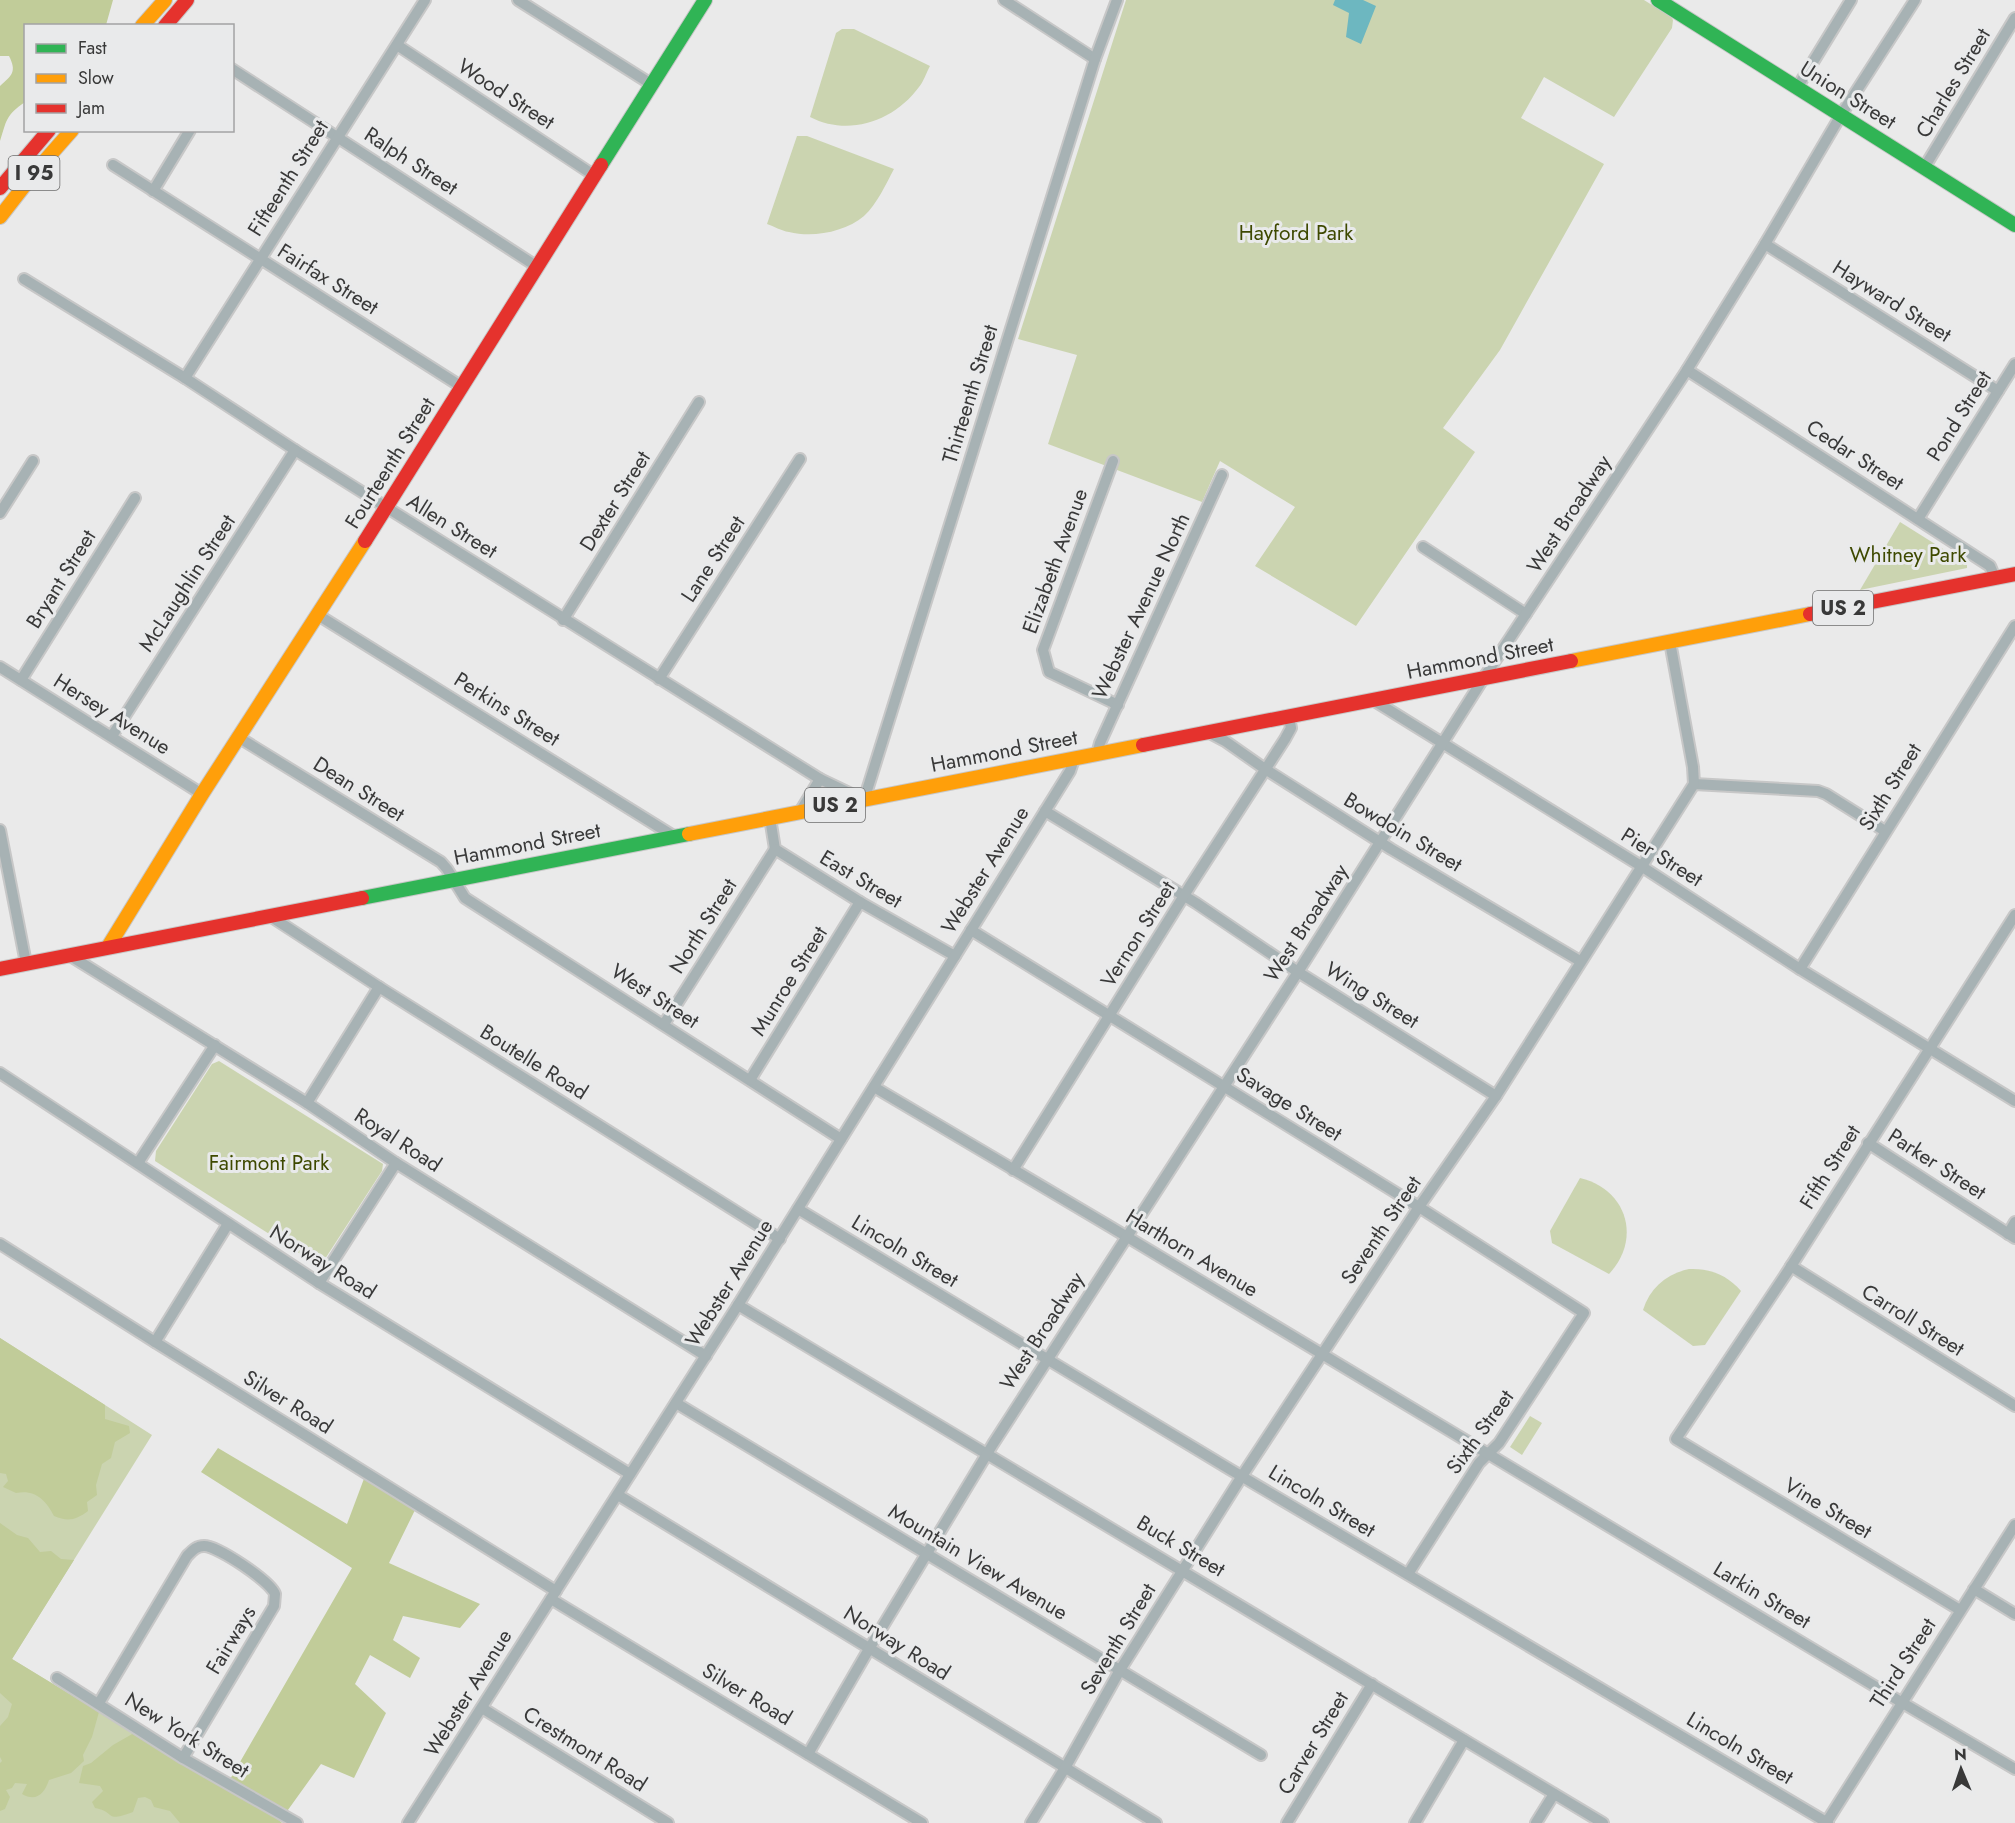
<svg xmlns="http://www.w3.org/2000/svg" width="2015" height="1823" font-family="Jost,sans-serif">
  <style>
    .green { fill: #cbd4b0 }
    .forest { fill: #c1cc99 }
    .water { fill: #6db7c0 }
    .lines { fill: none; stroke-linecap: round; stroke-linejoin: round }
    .street-casing { stroke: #c7c7c7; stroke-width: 14 }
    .fast-casing { stroke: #c7c7c7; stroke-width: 16 }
    .slow-casing { stroke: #c7c7c7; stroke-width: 16 }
    .jam-casing { stroke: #c7c7c7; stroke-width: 16 }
    .street { stroke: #a7b2b4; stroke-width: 10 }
    .fast { stroke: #30b455; stroke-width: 14 }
    .slow { stroke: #ff9f0a; stroke-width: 14 }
    .jam { stroke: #e5322d; stroke-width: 14 }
    .labels { text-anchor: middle; stroke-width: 6; stroke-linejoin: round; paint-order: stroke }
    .shield { fill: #e9eaeb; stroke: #6e6e6e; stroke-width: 1.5 }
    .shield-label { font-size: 20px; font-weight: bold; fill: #393939 }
    .street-label { font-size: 21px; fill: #393939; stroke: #e9eaeb }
    .park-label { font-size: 21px; fill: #3e4900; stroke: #e9eaeb }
  </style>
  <rect width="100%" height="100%" fill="#eaeaea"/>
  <g class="green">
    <polygon points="1126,0 1644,0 1671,17 1673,20 1672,28 1614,117 1544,77 1521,118 1604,164 1500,350 1443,428 1475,452 1356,626 1255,566 1295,507 1220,461 1202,502 1048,444 1077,355 1018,339"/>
    <path d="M842,29H854L930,66C926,73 924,81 919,87C894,121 849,137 810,117L836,33Z"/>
    <path d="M797,136H807L894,169C886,184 877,204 864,216C845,232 813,238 789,232C781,231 774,226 767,224Z"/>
    <polygon points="1900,522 1967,564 1967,568 1860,590"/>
    <polygon points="219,1061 383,1164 382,1171 323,1262 313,1262 155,1161 156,1151 212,1064"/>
    <path d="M1580,1178C1627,1189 1642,1239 1609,1274L1552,1243L1550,1231Z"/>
    <path d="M1689,1269C1710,1268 1727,1275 1741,1291L1705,1345L1693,1346L1643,1310C1650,1288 1666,1274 1689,1269Z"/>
    <polygon points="0,1338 152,1435 12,1659 282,1823 0,1823"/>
    <polygon points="1530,1416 1542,1423 1522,1455 1510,1447"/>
  </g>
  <g class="forest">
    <path d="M0,0H113L106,25L26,26L25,102C5,116 7,120 0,141V86C12,75 17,72 9,56H0Z"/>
    <path d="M0,1338L105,1405V1419L129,1426L130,1433L115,1442L111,1458L102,1464L96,1485L97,1495L87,1502L88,1511C76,1520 68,1522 54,1516C46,1500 35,1489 16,1493L3,1487L8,1481L6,1474L0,1473Z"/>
    <path d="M218,1448L347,1524L365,1476L415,1510L389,1563L480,1604L460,1628L403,1616L393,1640L420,1658L410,1678L370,1655L355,1684L386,1713L354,1778L321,1764L280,1821L282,1823H180L170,1811L154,1807L151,1800L145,1797L138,1798L133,1812C103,1823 117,1812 95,1808L92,1802L103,1791L100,1786L79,1783L83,1766L91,1763L113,1745L134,1733L225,1788L352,1568L201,1472Z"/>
    <path d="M0,1523L17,1535L28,1538L40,1552L51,1551L61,1559L74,1560L12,1659L99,1712L92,1737L83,1755L84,1761L71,1773L49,1780C45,1792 37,1803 22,1794L27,1784L15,1783L12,1788L6,1790L10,1797L5,1809L0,1811V1763L2,1761L0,1757V1726L8,1717L12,1704L0,1693Z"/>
  </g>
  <polygon class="water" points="1335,0 1363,0 1376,6 1361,44 1346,37 1349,13 1333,5"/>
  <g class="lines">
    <defs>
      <g id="street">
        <polyline points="518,0 651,84"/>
        <polyline points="1004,0 1095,59"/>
        <polyline points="397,45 595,176"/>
        <polyline points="232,69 536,266"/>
        <polyline points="1797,88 1851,0"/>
        <polyline points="113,165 462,387"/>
        <polyline points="1924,168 2015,18"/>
        <polyline points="153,191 190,130"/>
        <polyline points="1765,244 1998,391"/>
        <polyline points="24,279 185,378 295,450 820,779 864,800 1095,59 1117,0"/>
        <polyline points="1687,370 1990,566 1995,578"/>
        <polyline points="185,378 425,0"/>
        <polyline points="1113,461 1043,650 1049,672 1118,705"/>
        <polyline points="0,513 33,461"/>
        <polyline points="1918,519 2015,364"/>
        <polyline points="1423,547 1526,614"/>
        <polyline points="318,615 675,837"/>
        <polyline points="563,620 699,402"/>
        <polyline points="0,667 202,794"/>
        <polyline points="659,679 800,459"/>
        <polyline points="21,680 135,498"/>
        <polyline points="1373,700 1641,866 1800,969 2015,1101"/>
        <polyline points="1208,732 1225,741 1265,769 1391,849 1580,961"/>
        <polyline points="112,736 295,450"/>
        <polyline points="238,737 441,862 447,869 465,898 841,1139"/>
        <polyline points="1097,754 1100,743 1222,475"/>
        <polyline points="1694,784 1818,791 1826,794 1885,831"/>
        <polyline points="1045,811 1196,903 1298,972 1496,1096"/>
        <polyline points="800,812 820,779"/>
        <polyline points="770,818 775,849 860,902 955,956"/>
        <polyline points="0,830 26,963"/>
        <polyline points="270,916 379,987 780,1239"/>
        <polyline points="971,930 1419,1207 1584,1313 1499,1443 1479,1463 1408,1574"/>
        <polyline points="69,955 307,1103 396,1163 706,1356"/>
        <polyline points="1800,969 2015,626"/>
        <polyline points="664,1024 775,849"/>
        <polyline points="0,1073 319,1283 630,1474"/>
        <polyline points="750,1080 860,902"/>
        <polyline points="874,1087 1109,1226 1901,1702 2015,1769"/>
        <polyline points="307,1103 379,987"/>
        <polyline points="1868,1143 2015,1238"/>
        <polyline points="138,1163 215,1045"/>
        <polyline points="1013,1170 1190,886 1285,739 1291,728 1289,717"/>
        <polyline points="798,1209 1231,1470 1828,1823"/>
        <polyline points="2008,1234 2015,1222"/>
        <polyline points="0,1244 155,1342 556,1591"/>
        <polyline points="1791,1266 2015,1406"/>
        <polyline points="319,1283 396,1163"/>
        <polyline points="738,1305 1603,1823"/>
        <polyline points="155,1342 228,1224"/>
        <polyline points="676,1403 1261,1755"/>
        <polyline points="618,1495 1156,1823"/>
        <polyline points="1974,1589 2015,1614"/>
        <polyline points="551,1599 922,1823"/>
        <polyline points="1960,1610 1676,1439 1788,1271 2015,915"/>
        <polyline points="57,1678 183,1758 297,1823"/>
        <path d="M99,1703L187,1556C192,1551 196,1546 204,1546C218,1546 270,1581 275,1594L274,1606L183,1758"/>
        <polyline points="482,1708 668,1823"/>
        <polyline points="808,1754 869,1649 993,1444 1298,972 1483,679 1687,370 1765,244 1841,115 1915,0"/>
        <polyline points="408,1823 738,1305 1070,771 1074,759"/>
        <polyline points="1031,1823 1065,1768 1120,1670 1242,1476 1419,1207 1496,1096 1694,784 1693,767 1670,642"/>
        <polyline points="1287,1823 1372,1684"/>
        <polyline points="1415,1823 1464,1740"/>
        <polyline points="1536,1823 1554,1794"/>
        <polyline points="1826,1823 2015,1525"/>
      </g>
      <g id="fast">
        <polyline points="1658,0 2015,225"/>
        <polyline points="601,165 705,0"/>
        <polyline points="362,898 689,834"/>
      </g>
      <g id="slow">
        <polyline points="142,26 165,0"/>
        <polyline points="0,217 35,172 72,130"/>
        <polyline points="1571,661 1810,614"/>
        <polyline points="689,834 1143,745"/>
        <polyline points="108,947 202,794 365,541"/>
      </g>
      <g id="jam">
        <polyline points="165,26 187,0"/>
        <polyline points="0,188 49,130"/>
        <polyline points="365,541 601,165"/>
        <polyline points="1810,614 2015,574"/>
        <polyline points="1143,745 1571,661"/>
        <polyline points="0,969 362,898"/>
      </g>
    </defs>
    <use href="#street" class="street-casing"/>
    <use href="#fast" class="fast-casing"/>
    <use href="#slow" class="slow-casing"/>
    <use href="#jam" class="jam-casing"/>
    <use href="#street" class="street"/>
    <use href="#fast" class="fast"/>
    <use href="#slow" class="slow"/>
    <use href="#jam" class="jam"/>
  </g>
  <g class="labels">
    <g class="shield">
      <rect x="8.5" y="156" width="51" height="34" rx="4.5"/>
      <rect x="1813" y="591" width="60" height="34" rx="4.5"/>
      <rect x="805" y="788" width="60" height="34" rx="4.5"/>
    </g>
    <g class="shield-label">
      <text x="34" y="180">I 95</text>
      <text x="1843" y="615">US 2</text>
      <text x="835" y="812">US 2</text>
    </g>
    <g class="street-label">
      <text transform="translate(1953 83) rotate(-59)" y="7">Charles Street</text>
      <text transform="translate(506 94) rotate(33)" y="7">Wood Street</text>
      <text transform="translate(1848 95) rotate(32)" y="7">Union Street</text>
      <text transform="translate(411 161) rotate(33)" y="7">Ralph Street</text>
      <text transform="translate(288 178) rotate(-58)" y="7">Fifteenth Street</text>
      <text transform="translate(328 279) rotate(32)" y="7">Fairfax Street</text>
      <text transform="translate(1892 301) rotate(32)" y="7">Hayward Street</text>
      <text transform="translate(970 394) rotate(-73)" y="7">Thirteenth Street</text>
      <text transform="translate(1959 416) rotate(-58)" y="7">Pond Street</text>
      <text transform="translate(1855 455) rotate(33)" y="7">Cedar Street</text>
      <text transform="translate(390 463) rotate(-58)" y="7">Fourteenth Street</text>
      <text transform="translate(615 501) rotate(-58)" y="7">Dexter Street</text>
      <text transform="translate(1569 514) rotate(-57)" y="7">West Broadway</text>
      <text transform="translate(452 526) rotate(32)" y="7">Allen Street</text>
      <text transform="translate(713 559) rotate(-57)" y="7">Lane Street</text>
      <text transform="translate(1055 561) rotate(-70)" y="7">Elizabeth Avenue</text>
      <text transform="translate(61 579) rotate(-58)" y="7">Bryant Street</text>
      <text transform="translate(187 583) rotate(-57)" y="7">McLaughlin Street</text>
      <text transform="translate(1141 606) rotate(-65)" y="7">Webster Avenue North</text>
      <text transform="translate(1480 658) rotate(-11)" y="7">Hammond Street</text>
      <text transform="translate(507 709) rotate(32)" y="7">Perkins Street</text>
      <text transform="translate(112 714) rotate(32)" y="7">Hersey Avenue</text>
      <text transform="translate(1004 751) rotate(-11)" y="7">Hammond Street</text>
      <text transform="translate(1890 787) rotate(-58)" y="7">Sixth Street</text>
      <text transform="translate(359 789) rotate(32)" y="7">Dean Street</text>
      <text transform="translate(1403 832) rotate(31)" y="7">Bowdoin Street</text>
      <text transform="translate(527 844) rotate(-11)" y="7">Hammond Street</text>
      <text transform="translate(1662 857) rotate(32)" y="7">Pier Street</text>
      <text transform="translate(985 870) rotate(-58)" y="7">Webster Avenue</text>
      <text transform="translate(861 879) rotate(31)" y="7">East Street</text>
      <text transform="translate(1306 923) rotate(-57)" y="7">West Broadway</text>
      <text transform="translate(703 926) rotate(-58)" y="7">North Street</text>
      <text transform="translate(1138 934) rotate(-58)" y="7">Vernon Street</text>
      <text transform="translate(789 981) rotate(-58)" y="7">Munroe Street</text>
      <text transform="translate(1372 995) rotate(32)" y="7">Wing Street</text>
      <text transform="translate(655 996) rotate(33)" y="7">West Street</text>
      <text transform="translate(534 1062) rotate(32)" y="7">Boutelle Road</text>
      <text transform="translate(1289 1104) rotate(32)" y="7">Savage Street</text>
      <text transform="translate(398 1140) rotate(33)" y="7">Royal Road</text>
      <text transform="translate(1937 1164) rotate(33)" y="7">Parker Street</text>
      <text transform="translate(1830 1167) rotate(-58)" y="7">Fifth Street</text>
      <text transform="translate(1381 1230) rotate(-56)" y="7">Seventh Street</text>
      <text transform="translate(905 1251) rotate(31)" y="7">Lincoln Street</text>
      <text transform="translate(1192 1253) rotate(31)" y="7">Harthorn Avenue</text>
      <text transform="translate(323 1262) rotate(32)" y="7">Norway Road</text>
      <text transform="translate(729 1283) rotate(-58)" y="7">Webster Avenue</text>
      <text transform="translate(1913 1320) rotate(32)" y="7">Carroll Street</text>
      <text transform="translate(1042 1331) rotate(-57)" y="7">West Broadway</text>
      <text transform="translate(288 1402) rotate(32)" y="7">Silver Road</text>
      <text transform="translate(1480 1432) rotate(-54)" y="7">Sixth Street</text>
      <text transform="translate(1322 1501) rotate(31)" y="7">Lincoln Street</text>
      <text transform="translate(1828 1508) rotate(31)" y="7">Vine Street</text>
      <text transform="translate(1181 1546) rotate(31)" y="7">Buck Street</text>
      <text transform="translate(978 1562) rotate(31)" y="7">Mountain View Avenue</text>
      <text transform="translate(1762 1595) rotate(31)" y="7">Larkin Street</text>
      <text transform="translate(1118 1639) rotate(-59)" y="7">Seventh Street</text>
      <text transform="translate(231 1640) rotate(-59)" y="7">Fairways</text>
      <text transform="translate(897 1643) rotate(32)" y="7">Norway Road</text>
      <text transform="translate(1903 1663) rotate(-57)" y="7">Third Street</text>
      <text transform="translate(468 1693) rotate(-58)" y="7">Webster Avenue</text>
      <text transform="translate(747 1694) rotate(31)" y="7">Silver Road</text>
      <text transform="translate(187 1735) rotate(32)" y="7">New York Street</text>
      <text transform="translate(1313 1743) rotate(-59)" y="7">Carver Street</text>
      <text transform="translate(1740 1748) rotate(31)" y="7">Lincoln Street</text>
      <text transform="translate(585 1749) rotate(32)" y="7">Crestmont Road</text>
    </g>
    <g class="park-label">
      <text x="1296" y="240">Hayford Park</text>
      <text x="1908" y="562">Whitney Park</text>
      <text x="269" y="1170">Fairmont Park</text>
    </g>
  </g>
  <rect x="24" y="24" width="210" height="108" fill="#e9eaeb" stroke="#a3a3a4" stroke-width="1.5"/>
  <rect x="36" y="44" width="30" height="9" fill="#30b455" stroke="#a3a3a4" stroke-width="1.5"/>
  <text x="78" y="54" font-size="18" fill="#393939">Fast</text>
  <rect x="36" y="74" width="30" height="9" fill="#ff9f0a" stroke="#a3a3a4" stroke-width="1.5"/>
  <text x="78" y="84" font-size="18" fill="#393939">Slow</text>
  <rect x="36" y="104" width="30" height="9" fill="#e5322d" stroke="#a3a3a4" stroke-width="1.5"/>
  <text x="78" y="114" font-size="18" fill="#393939">Jam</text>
  <g transform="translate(1961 1769) rotate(358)" stroke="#e9eaeb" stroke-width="4.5" paint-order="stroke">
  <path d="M0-4.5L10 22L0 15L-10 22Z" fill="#393939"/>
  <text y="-9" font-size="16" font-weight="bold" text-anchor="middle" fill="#393939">N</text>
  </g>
</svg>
